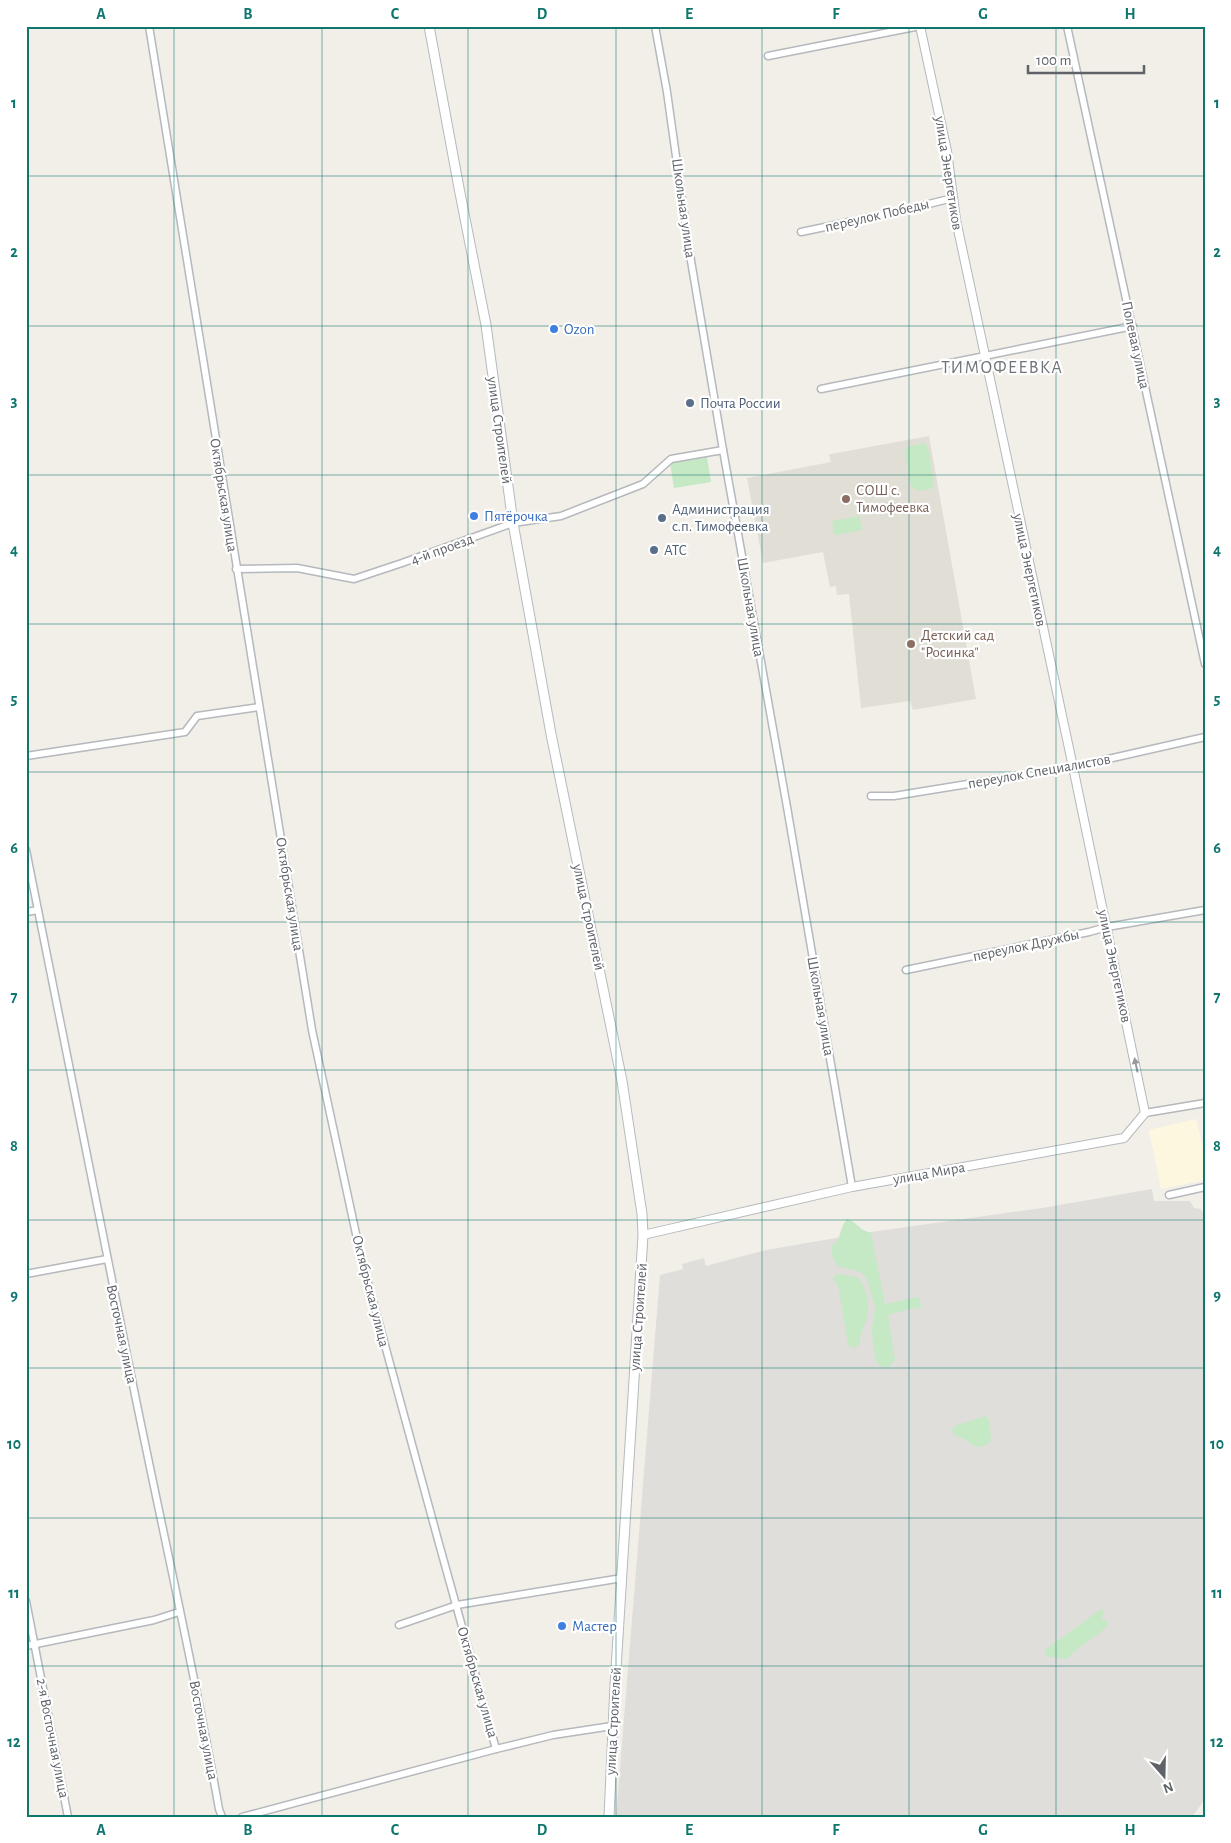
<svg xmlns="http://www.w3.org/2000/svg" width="1231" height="1843" font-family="'Alegreya Sans',sans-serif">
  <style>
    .commercial { fill: #fef7e0 }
    .industrial { fill: #e0deda }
    .education { fill: #e1ded6 }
    .green { fill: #c5e8c5 }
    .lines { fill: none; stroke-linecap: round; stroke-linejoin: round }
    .minor-casing { stroke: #b5b8bc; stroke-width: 9 }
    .tertiary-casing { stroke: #b5b8bc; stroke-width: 10 }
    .secondary-casing { stroke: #b6babf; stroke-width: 11 }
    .minor { stroke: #fff; stroke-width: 6 }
    .tertiary { stroke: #fff; stroke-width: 8 }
    .secondary { stroke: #fff; stroke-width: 9 }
    .oneway { fill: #979a9d }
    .grid { fill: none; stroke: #0f766e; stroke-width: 1; stroke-opacity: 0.55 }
    .shop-dot { fill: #3f7fe0; stroke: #fff; stroke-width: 2 }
    .service-dot { fill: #5c6f8a; stroke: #fff; stroke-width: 2 }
    .education-dot { fill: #8d6e63; stroke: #fff; stroke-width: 2 }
    .labels { text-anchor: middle; stroke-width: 4.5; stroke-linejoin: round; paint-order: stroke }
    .street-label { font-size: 15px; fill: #5f6368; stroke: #fff }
    .shop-label { font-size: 15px; fill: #366cbe; stroke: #fff; text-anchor: start }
    .service-label { font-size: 15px; fill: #4e5e75; stroke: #fff; text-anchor: start }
    .education-label { font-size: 15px; fill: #785e54; stroke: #fff; text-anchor: start }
    .quarter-label { font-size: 18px; letter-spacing: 1px; fill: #70757a; stroke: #fff }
    .neatline { fill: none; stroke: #0f766e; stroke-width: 2 }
    .grid-label { font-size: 16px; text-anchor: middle; font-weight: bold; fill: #0f766e }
  </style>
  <rect width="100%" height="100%" fill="#f1efe8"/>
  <polygon class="commercial" points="1196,1119 1205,1157 1205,1180 1161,1189 1149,1130"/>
  <polygon class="industrial" points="1152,1189 1154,1201 1190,1201 1194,1208 1201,1209 1205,1216 1205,1799 1192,1817 616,1817 660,1275 683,1269 682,1264 704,1258 706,1266 766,1250 871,1232 1042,1208"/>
  <polygon class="education" points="929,436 976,699 913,710 910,701 861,708 849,594 837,595 836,586 830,587 823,552 763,563 747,478 831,462 829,454 831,454"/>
  <g class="green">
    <polygon points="923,443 926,444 929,451 934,485 930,489 918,491 911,486 905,452 908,447"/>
    <polygon points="707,457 711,482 674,488 670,463"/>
    <polygon points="859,516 862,530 834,535 832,521"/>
    <polygon points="847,1219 852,1221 863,1230 871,1233 885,1304 918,1297 920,1299 921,1308 909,1309 888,1315 895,1360 888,1367 881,1367 877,1363 873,1347 872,1329 875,1307 866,1278 861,1272 837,1266 833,1258 831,1246 838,1240 843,1225"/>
    <path d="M837,1274L858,1277C867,1291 872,1307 865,1324C862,1331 860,1335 860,1343L855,1348L850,1347L848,1344L838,1285L833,1278Z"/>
    <polygon points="986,1416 989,1420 991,1440 988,1444 980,1447 975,1447 966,1440 953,1434 952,1429 956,1425"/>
    <path d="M1101,1609L1104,1611L1102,1619L1107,1621V1626C1095,1639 1078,1646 1067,1659L1046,1656L1045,1650Z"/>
  </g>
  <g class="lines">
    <defs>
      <g id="minor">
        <polyline points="149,26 312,1030 361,1257 438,1540 496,1749"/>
        <polyline points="655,26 667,92 689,249 723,450 787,807 852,1187"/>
        <polyline points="1067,26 1205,664"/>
        <polyline points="768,56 920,26"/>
        <polyline points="801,232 892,213 953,198"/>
        <polyline points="821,389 1133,326"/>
        <polyline points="236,569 297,568 354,579 402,563 513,523 561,516 643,484 671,459 723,450"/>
        <polyline points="26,756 185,732 197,716 259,707"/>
        <polyline points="871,796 894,796 1073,767 1205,737"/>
        <path d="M26,850C62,1025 95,1200 131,1375C160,1520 193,1663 219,1809L222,1817"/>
        <polyline points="26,912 38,910"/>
        <polyline points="906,970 1089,932 1107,927 1205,910"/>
        <polyline points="1145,1113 1205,1103"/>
        <polyline points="1169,1195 1205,1187"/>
        <polyline points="26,1274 107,1259"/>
        <polyline points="26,1601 68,1817"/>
        <polyline points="399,1625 457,1605 622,1578"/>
        <polyline points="26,1646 154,1620 179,1612"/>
        <polyline points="242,1817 496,1749 553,1735 612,1726"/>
      </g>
      <polyline id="tertiary" points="643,1235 852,1187 1124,1138 1145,1113 1073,767 956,220 947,151 920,26"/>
      <polyline id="secondary" points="429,26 459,188 486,325 513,523 551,734 622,1081 642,1214 643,1235 615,1685 609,1817"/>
    </defs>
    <use href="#minor" class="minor-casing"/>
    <use href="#tertiary" class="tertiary-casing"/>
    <use href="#secondary" class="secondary-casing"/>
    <use href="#minor" class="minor"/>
    <use href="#tertiary" class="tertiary"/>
    <use href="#secondary" class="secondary"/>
  </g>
  <defs><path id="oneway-solid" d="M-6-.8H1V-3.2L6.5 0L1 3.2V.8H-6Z" transform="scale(1.25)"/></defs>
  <use class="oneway" href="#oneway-solid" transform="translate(1136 1065) rotate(-102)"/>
  <path class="grid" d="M174,26V1817M322,26V1817M468,26V1817M616,26V1817M762,26V1817M909,26V1817M1056,26V1817M26,176H1205M26,326H1205M26,475H1205M26,624H1205M26,772H1205M26,922H1205M26,1070H1205M26,1220H1205M26,1368H1205M26,1518H1205M26,1666H1205"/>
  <g class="shop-dot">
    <circle cx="554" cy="329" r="5"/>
    <circle cx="474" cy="516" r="5"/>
    <circle cx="562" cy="1626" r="5"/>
  </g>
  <g class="service-dot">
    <circle cx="690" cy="403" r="5"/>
    <circle cx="662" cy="518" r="5"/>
    <circle cx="654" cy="550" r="5"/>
  </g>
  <g class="education-dot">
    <circle cx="846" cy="499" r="5"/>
    <circle cx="911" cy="644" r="5"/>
  </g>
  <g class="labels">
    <g class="street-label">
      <text transform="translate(949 173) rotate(81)" y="5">улица Энергетиков</text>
      <text transform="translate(684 208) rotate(82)" y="5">Школьная улица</text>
      <text transform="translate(877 215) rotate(-13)" y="5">переулок Победы</text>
      <text transform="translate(1136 345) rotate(78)" y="5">Полевая улица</text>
      <text transform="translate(500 430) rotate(82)" y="5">улица Строителей</text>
      <text transform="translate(224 495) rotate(81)" y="5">Октябрьская улица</text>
      <text transform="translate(442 549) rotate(-20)" y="5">4-й проезд</text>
      <text transform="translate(1030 570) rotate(78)" y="5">улица Энергетиков</text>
      <text transform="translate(751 607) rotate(80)" y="5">Школьная улица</text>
      <text transform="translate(1039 771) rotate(-10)" y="5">переулок Специалистов</text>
      <text transform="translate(290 894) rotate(81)" y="5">Октябрьская улица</text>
      <text transform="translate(589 917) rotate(78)" y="5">улица Строителей</text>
      <text transform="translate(1026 945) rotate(-12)" y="5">переулок Дружбы</text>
      <text transform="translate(1115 966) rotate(78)" y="5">улица Энергетиков</text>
      <text transform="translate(821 1006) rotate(80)" y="5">Школьная улица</text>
      <text transform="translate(929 1173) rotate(-10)" y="5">улица Мира</text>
      <text transform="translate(371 1291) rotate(76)" y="5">Октябрьская улица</text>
      <text transform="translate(638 1317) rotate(-86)" y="5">улица Строителей</text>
      <text transform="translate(122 1334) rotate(78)" y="5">Восточная улица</text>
      <text transform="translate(478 1682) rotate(74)" y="5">Октябрьская улица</text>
      <text transform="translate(613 1721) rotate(-87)" y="5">улица Строителей</text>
      <text transform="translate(204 1730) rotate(79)" y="5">Восточная улица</text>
      <text transform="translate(53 1738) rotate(79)" y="5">2-я Восточная улица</text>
    </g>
    <g class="shop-label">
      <text x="564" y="334">Ozon</text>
      <text x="484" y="521">Пятёрочка</text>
      <text x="572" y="1631">Мастер</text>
    </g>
    <g class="service-label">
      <text x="700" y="408">Почта России</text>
      <text x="672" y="514">Администрация<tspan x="672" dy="17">с.п. Тимофеевка</tspan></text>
      <text x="664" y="555">АТС</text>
    </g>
    <g class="education-label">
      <text x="856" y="495">СОШ с.<tspan x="856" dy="17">Тимофеевка</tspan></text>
      <text x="921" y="640">Детский сад<tspan x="921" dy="17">"Росинка"</tspan></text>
    </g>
    <g class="quarter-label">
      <text x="1002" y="373">ТИМОФЕЕВКА</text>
    </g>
  </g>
  <rect width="1231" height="1843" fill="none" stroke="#ffffff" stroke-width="55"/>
  <g transform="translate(1164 1776) rotate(160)" stroke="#ffffff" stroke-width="4" paint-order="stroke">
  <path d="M0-4L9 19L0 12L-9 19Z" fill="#5f6368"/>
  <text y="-8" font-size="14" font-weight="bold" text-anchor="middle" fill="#5f6368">N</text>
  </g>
  <path d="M1028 65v8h116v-8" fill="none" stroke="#5f6368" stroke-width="2.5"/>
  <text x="1036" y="65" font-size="15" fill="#5f6368" stroke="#ffffff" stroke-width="4" paint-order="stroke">100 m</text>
  <rect x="28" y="28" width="1176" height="1788" class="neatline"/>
  <g class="grid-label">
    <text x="101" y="19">A</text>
    <text x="248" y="19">B</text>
    <text x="395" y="19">C</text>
    <text x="542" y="19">D</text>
    <text x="689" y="19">E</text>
    <text x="836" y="19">F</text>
    <text x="983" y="19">G</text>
    <text x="1130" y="19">H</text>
    <text x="14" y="108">1</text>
    <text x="1217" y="108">1</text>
    <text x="14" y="257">2</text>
    <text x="1217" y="257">2</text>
    <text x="14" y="406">3</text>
    <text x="1217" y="406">3</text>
    <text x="14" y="555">4</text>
    <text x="1217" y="555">4</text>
    <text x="14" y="704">5</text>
    <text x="1217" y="704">5</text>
    <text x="14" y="853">6</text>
    <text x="1217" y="853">6</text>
    <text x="14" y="1002">7</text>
    <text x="1217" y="1002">7</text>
    <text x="14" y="1151">8</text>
    <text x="1217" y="1151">8</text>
    <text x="14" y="1300">9</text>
    <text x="1217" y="1300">9</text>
    <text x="14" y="1449">10</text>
    <text x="1217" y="1449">10</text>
    <text x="14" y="1598">11</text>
    <text x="1217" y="1598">11</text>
    <text x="14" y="1747">12</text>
    <text x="1217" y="1747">12</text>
    <text x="101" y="1835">A</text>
    <text x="248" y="1835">B</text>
    <text x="395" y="1835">C</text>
    <text x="542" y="1835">D</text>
    <text x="689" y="1835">E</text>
    <text x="836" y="1835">F</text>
    <text x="983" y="1835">G</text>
    <text x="1130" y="1835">H</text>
  </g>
</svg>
